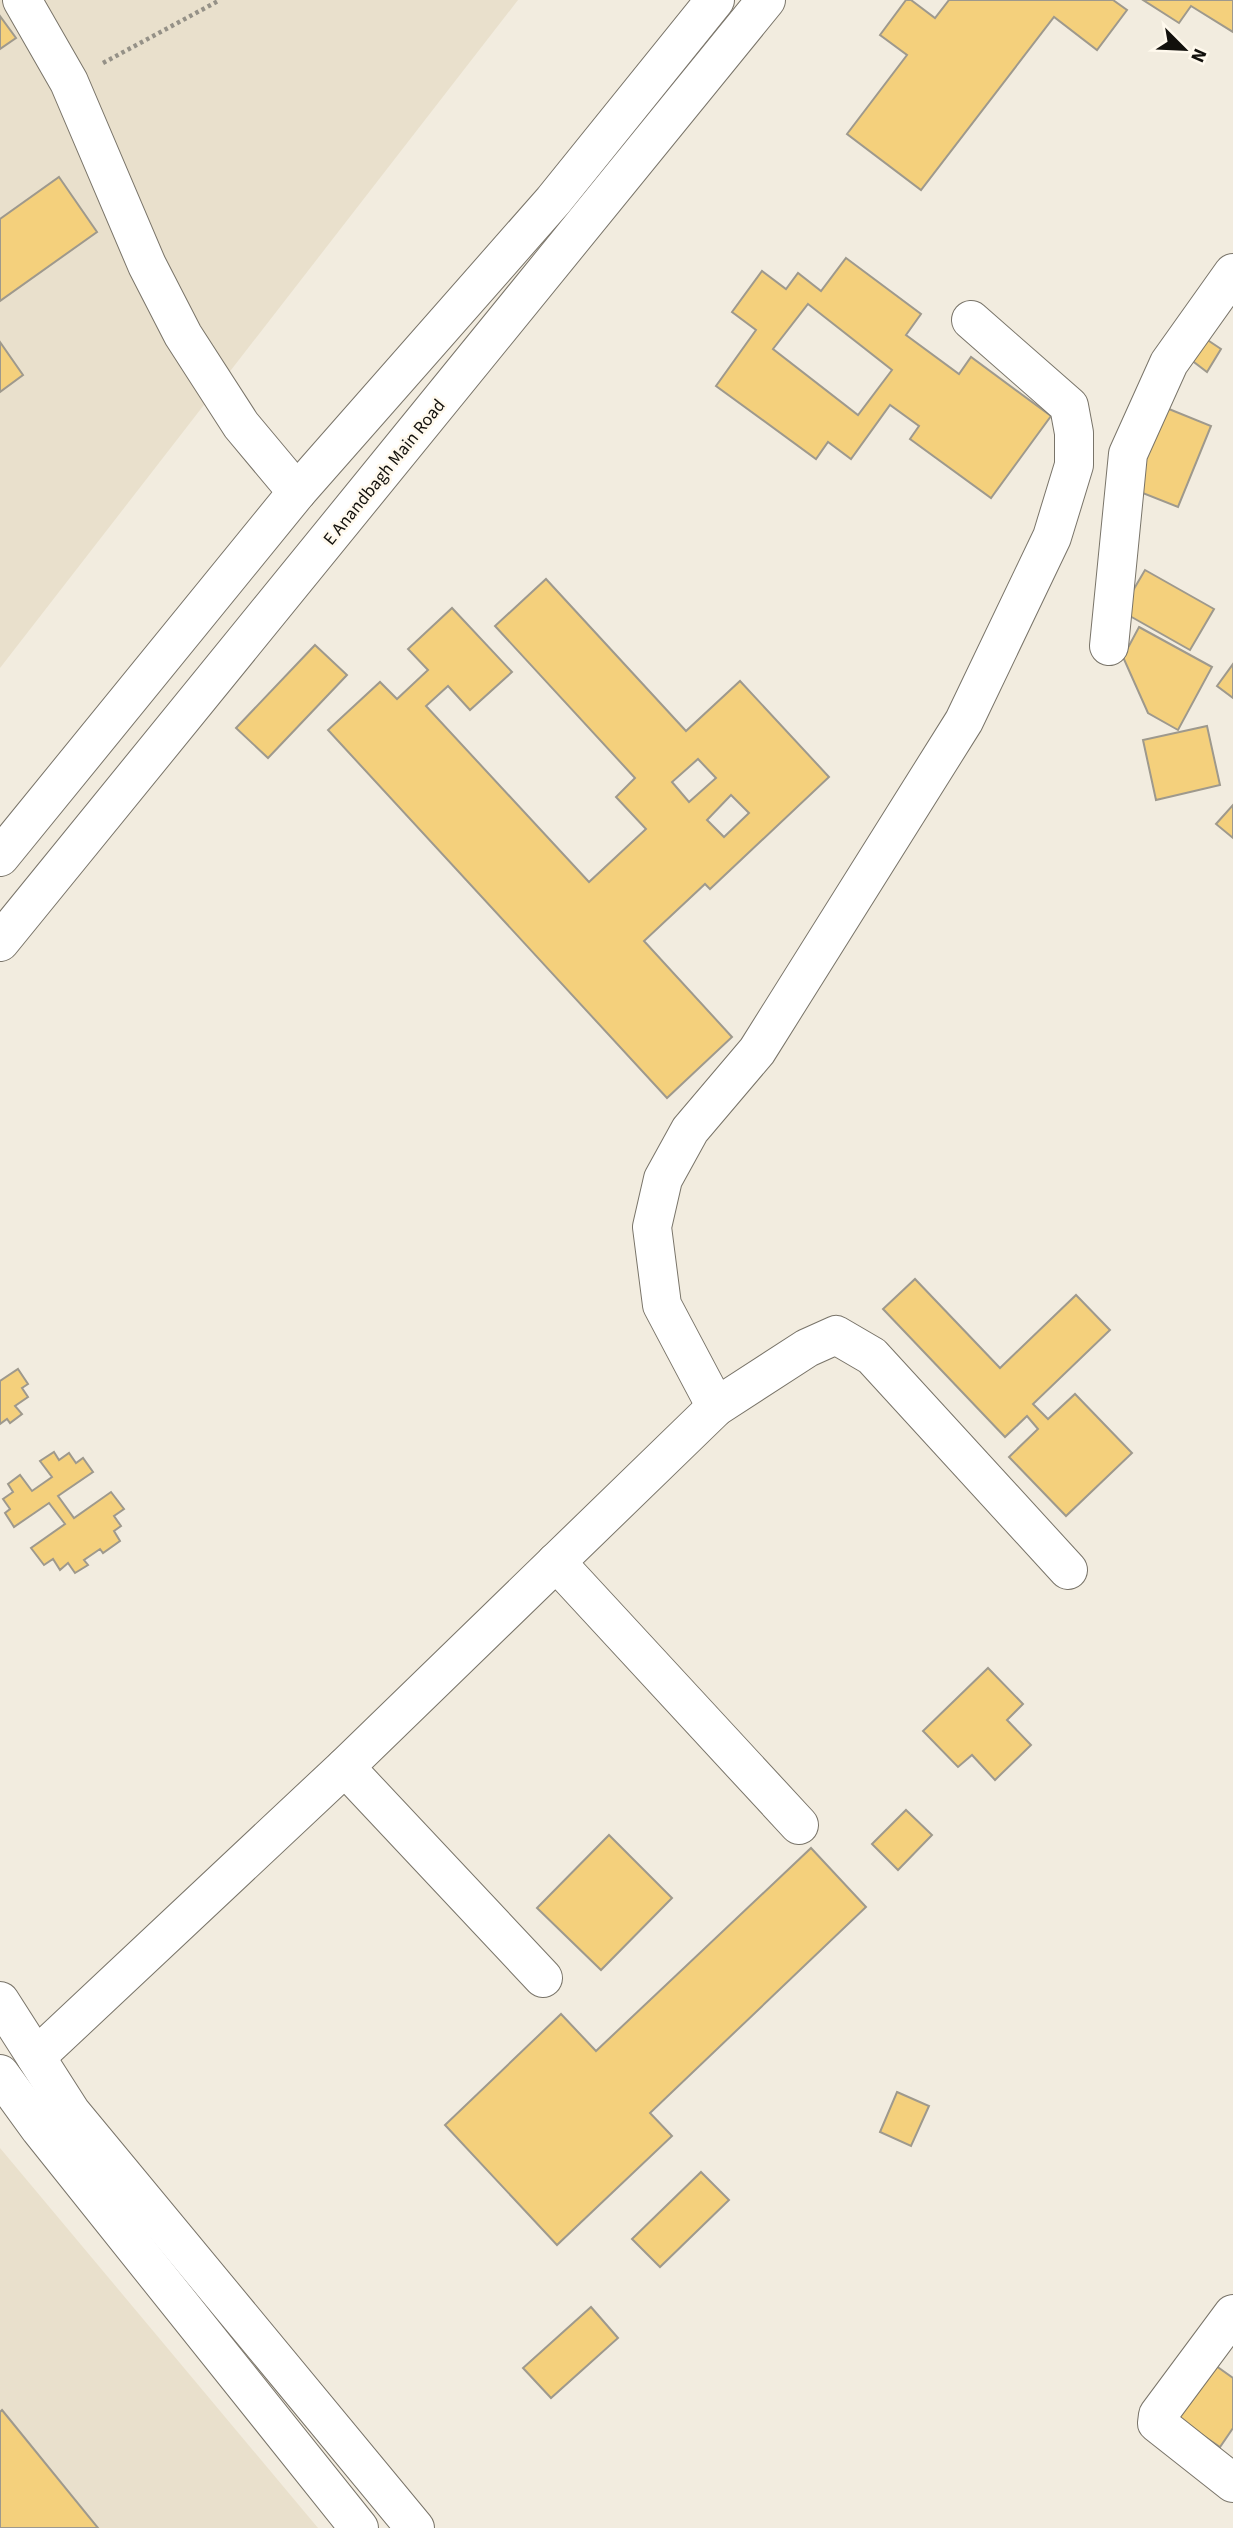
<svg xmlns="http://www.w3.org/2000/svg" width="1233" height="2528" font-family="'Source Sans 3',sans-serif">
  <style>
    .built { fill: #e9e0cc }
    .building { fill: #f4d07c; stroke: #9e998d; stroke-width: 2; fill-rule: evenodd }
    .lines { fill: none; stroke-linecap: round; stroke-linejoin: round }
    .minor-casing { stroke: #797469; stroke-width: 40 }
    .major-casing { stroke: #797469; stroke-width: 40 }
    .path { stroke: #959187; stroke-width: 4.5; stroke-dasharray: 3.5 3.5; stroke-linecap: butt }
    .minor { stroke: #fff; stroke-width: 38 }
    .major { stroke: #fff; stroke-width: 38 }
    .labels { text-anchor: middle; stroke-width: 5; stroke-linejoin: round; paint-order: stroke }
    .street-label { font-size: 18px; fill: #12100c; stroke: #fff9ed }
  </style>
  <rect width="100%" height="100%" fill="#f2ecdf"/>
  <g class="built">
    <polygon points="0,0 518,0 0,668"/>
    <polygon points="0,2148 318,2528 0,2528"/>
  </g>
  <g class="building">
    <polygon points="906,0 911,0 935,18 949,0 1113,0 1127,10 1097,50 1054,17 921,190 847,134 907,55 880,35"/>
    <polygon points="1143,0 1233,0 1233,32 1191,6 1179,23"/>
    <polygon points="0,16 16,38 0,49"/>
    <polygon points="59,177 97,232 0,301 0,219"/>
    <path d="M846,258L921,314L906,335L959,374L971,357L1051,416L991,498L910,439L919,426L890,405L851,459L828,442L816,459L716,386L756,330L732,312L762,271L786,289L798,273L821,291ZM808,304L892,370L858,415L773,349Z"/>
    <polygon points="1200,335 1221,349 1207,372 1186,356"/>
    <polygon points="0,342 23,375 0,392"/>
    <polygon points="1164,407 1211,426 1178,507 1130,488"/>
    <polygon points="1145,570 1214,609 1190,650 1121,611"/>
    <path d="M546,579L686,731L740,681L829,777L710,889L705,884L644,941L732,1037L667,1098L328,730L380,682L397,699L428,670L408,649L452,608L512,672L470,710L448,686L426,706L589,882L646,829L616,797L635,778L495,626ZM698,759L716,778L689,802L672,782ZM731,795L749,813L724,837L707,820Z"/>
    <polygon points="1139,627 1212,667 1178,730 1148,713 1123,657"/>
    <polygon points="315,645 347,675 268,758 236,728"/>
    <polygon points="1233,664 1233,698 1217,686"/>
    <polygon points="1207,726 1220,785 1156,800 1143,740"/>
    <polygon points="1233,805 1233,838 1216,824"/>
    <polygon points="915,1279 1000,1368 1076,1295 1110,1330 1033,1404 1048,1419 1075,1394 1132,1453 1066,1516 1009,1457 1038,1429 1027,1416 1005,1437 883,1309"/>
    <polygon points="18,1369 28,1384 22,1388 28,1397 15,1406 22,1414 10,1423 7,1419 0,1424 0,1381"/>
    <polygon points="54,1452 59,1460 69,1453 76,1463 83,1458 93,1472 58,1496 74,1518 111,1492 124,1509 114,1516 121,1526 114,1531 120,1541 103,1553 100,1549 84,1560 88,1565 75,1573 68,1563 60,1570 53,1559 44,1565 31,1548 65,1524 49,1503 14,1527 5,1513 10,1509 3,1499 13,1492 8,1484 20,1475 32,1491 52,1477 40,1461"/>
    <polygon points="988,1668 1023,1704 1007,1720 1031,1745 995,1780 972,1755 958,1767 923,1731"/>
    <polygon points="906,1810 932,1835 898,1870 872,1844"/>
    <polygon points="609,1835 672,1898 601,1970 537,1908"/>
    <polygon points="811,1848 866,1907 650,2113 672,2136 557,2245 445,2125 561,2014 596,2051"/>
    <polygon points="897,2092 929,2106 911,2146 880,2132"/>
    <polygon points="701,2172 729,2200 660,2267 632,2239"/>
    <polygon points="591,2307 618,2338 551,2398 523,2368"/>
    <polygon points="1212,2363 1233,2378 1233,2428 1220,2447 1176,2417"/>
    <polygon points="2,2410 98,2528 0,2528 0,2412"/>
  </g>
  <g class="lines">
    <defs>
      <g id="minor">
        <polyline points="22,0 69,82 147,265 183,335 241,425 297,492"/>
        <polyline points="1109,646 1128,454 1169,363 1233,273"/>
        <polyline points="0,857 297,492 553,201 715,0"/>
        <polyline points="0,942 766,0"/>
        <polyline points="716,1407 662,1305 652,1227 663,1179 690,1130 757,1051 964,721 1052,537 1074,465 1074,433 1069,406 971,320"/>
        <polyline points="556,1562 799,1825"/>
        <polyline points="345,1767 543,1978"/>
        <polyline points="36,2057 345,1767 716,1407 807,1348 836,1335 872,1356 1068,1570"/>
        <polyline points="1233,2314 1158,2415 1157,2423 1233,2483"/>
      </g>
      <g id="major">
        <polyline points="0,2001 71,2112 415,2528"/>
        <polyline points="0,2074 40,2129 359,2528"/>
      </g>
    </defs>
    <use href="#minor" class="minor-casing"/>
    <use href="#major" class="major-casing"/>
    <polyline class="path" points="103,63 220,0"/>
    <use href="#minor" class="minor"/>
    <use href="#major" class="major"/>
  </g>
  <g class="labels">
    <g class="street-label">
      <text transform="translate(384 472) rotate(-51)" y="6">E Anandbagh Main Road</text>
    </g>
  </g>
  <g transform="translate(1184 49) rotate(114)" stroke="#fff9ed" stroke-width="5" paint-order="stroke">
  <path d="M0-5L12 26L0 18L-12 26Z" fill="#12100c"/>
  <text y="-10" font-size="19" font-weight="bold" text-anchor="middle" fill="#12100c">N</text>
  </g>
</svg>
